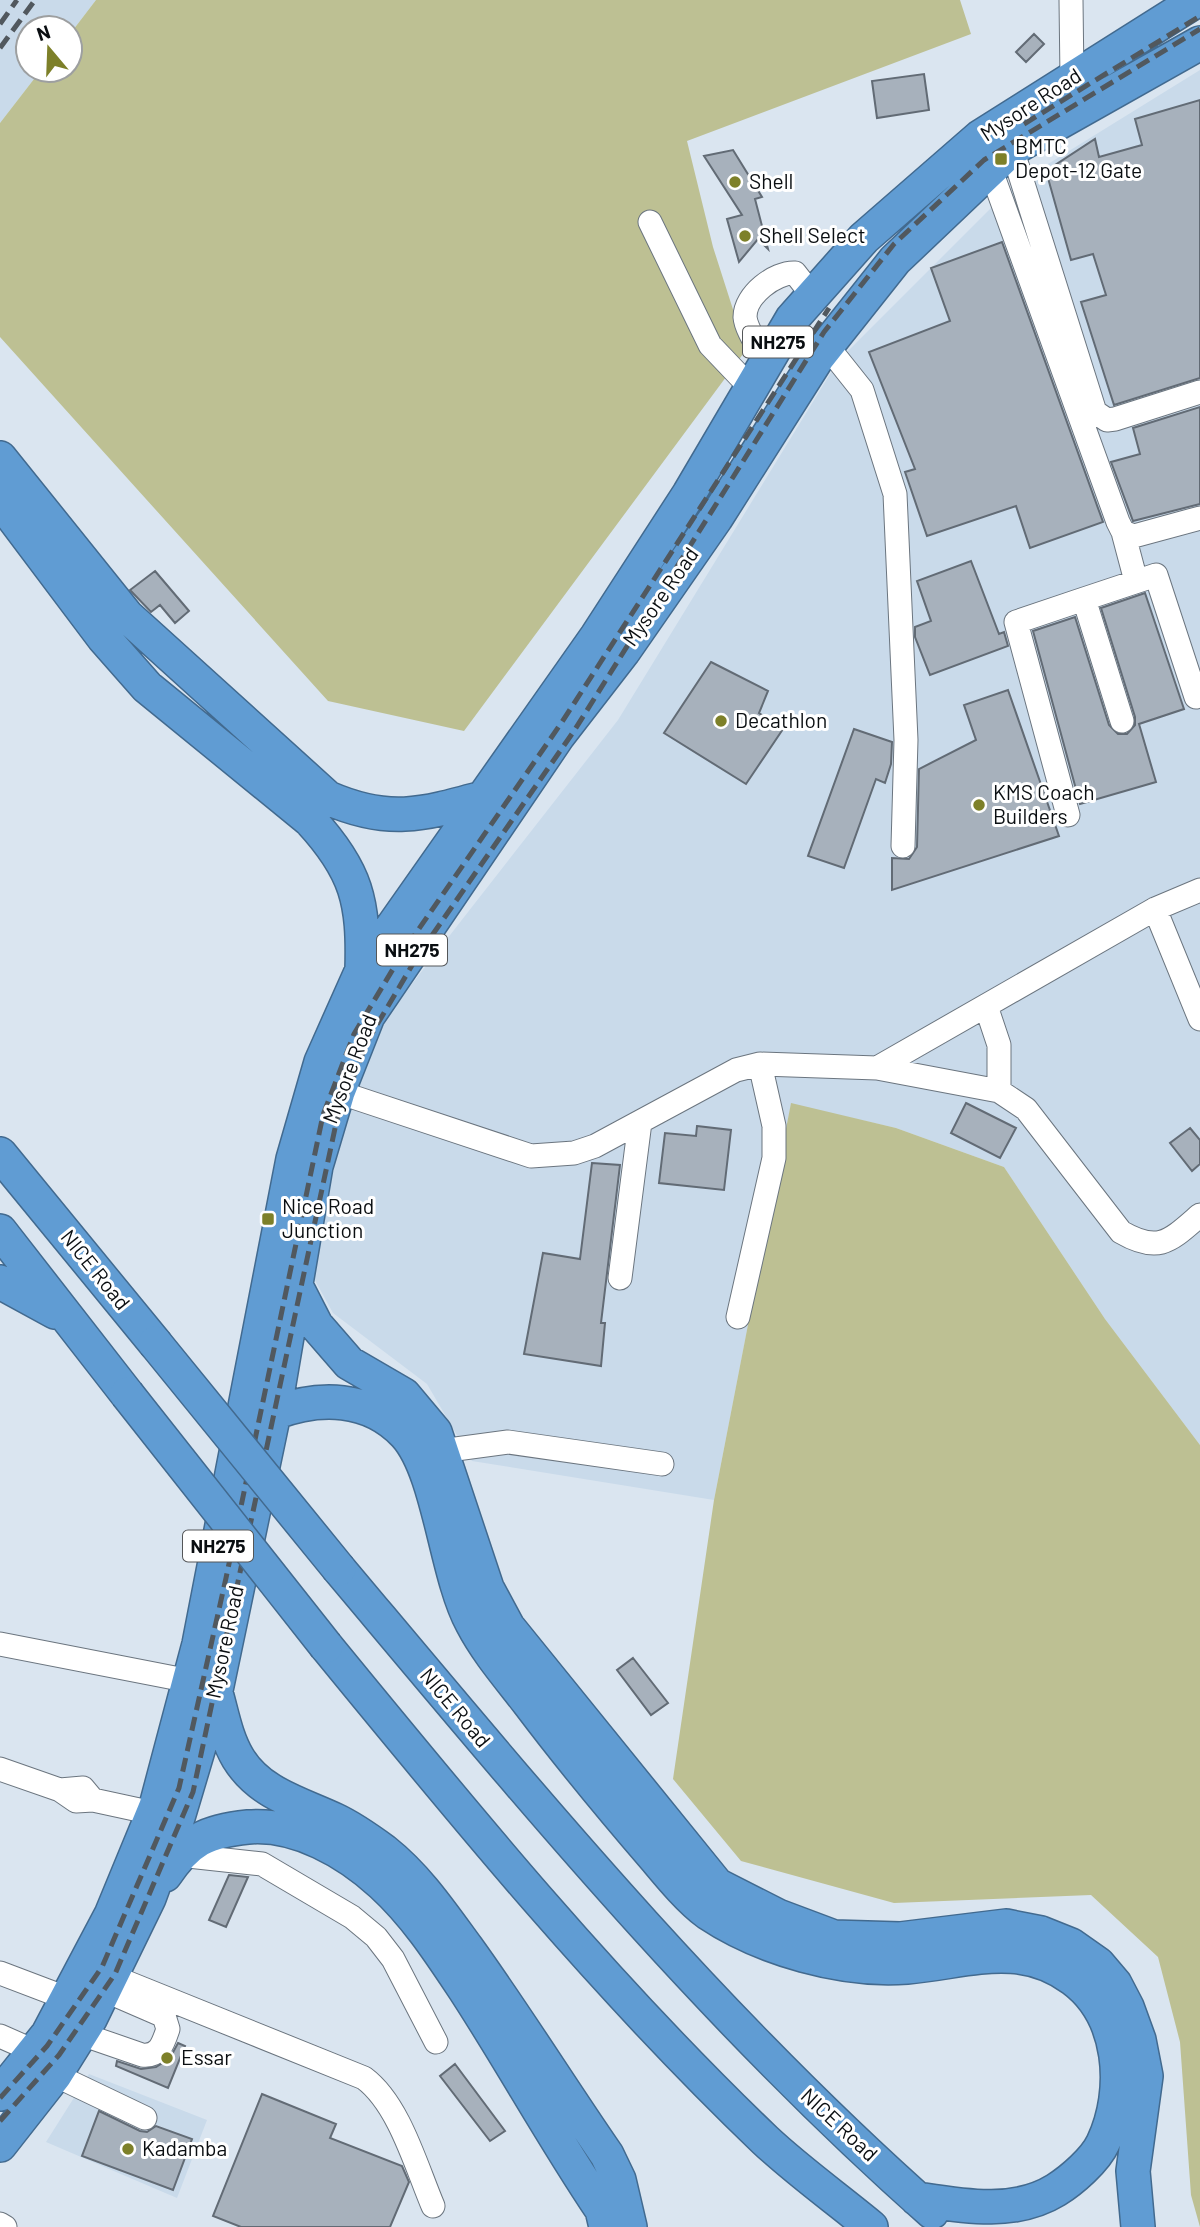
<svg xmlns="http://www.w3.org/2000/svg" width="1200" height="2227" font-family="Barlow,sans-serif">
<rect width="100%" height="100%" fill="#dae5f0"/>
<path fill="#c9daea" d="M0 0H96L70 34V28H28V70H41L0 123Z
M1200 70V1445L1105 1319 1004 1167 896 1128 791 1104 714 1500 472 1461 427 1384 333 1313 312 1275 341 1134 372 1035 618 720 838 361 1014 185Z
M89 2074 207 2120 177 2198 46 2142Z"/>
<path fill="#bdc093" d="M96 0H960L971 34 687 141 713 247 746 350 464 731 328 701 0 337V123L41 70H70V34Z
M791 1103 896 1128 1004 1167 1105 1319 1200 1445V2227L1191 2195 1180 2042 1158 1957 1091 1895 894 1903 741 1861 673 1779 714 1500Z"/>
<path fill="#a7b1bc" stroke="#626b75" stroke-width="2" d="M1034 34 1044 44 1026 62 1016 52Z
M924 74 929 110 877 118 872 81Z
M1200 100V378L1114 405 1081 302 1106 295 1093 254 1071 260 1046 171 1095 139 1099 157 1142 145 1135 119Z
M733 150 762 197 755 199 768 249 758 239 739 262 727 219 742 215 704 156Z
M1002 242 1103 522 1030 548 1016 506 927 536 905 472 915 469 869 352 950 321 931 268Z
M1200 407V504L1133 521 1111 462 1140 454 1133 428Z
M971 561 999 634 1004 632 1008 646 930 675 915 637V627L931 621 917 581Z
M155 571 189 611 175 623 160 605 151 612 130 590Z
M1145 593 1184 709 1139 724 1156 782 1080 804 1033 631 1075 617 1109 725 1118 734H1127L1135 725V717L1101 608Z
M711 662 768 691 759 713 783 729 746 784 664 733Z
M1008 690 1059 836 892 890V858L909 859 917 847 919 769 976 740 964 705Z
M854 729 892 742 891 764 885 783 876 779 844 868 808 856Z
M966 1103 1016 1128 1000 1158 951 1133Z
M697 1126 731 1130 724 1190 659 1183 665 1133 696 1136Z
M1190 1128 1200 1140V1164L1192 1171 1170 1143Z
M592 1163 620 1165 601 1323H605L601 1366 524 1354 543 1253 580 1259Z
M633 1658 668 1703 651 1715 617 1670Z
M229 1875 248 1877 226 1927 209 1920Z
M178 2043 185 2046 168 2088 116 2066 117 2061 141 2069 156 2067 170 2058Z
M455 2064 505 2131 490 2141 440 2076Z
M262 2094 336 2124 330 2138 402 2166 409 2182 390 2227H241L213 2216Z
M99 2111 140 2131 147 2132 156 2126 192 2139 173 2190 82 2156Z"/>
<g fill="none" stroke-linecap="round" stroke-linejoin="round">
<defs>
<path id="minor" d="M1071 0 1072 79
M1012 149 1095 412 1107 420 1115 419 1200 392
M990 168 1118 522 1123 532 1134 536 1200 518
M650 222 710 345 750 387
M827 346 862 390 895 494 906 740 903 846
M766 362C760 349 746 330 745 317 745 295 775 272 795 273L813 296
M1123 532 1136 581
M1084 599 1156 575 1196 697
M1068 815 1016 622 1084 599 1122 721
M1200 890 1155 909 877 1068 999 1091 1026 1109 1121 1232C1159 1254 1170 1241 1200 1215
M1155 909 1200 1019
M986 1006 999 1045V1091
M338 1092 531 1156 574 1153 595 1146 736 1070 760 1064 877 1068
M620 1278 640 1122
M738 1317 774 1158V1126L760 1064
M441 1451 508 1442 662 1464
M0 1644 190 1681
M0 1769 60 1790
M83 1788 93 1800 76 1801 60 1790Z
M93 1800 153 1813
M179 1855 262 1864 352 1917 376 1937 393 1959 436 2042
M0 1973 66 1998
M111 1976 364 2078C399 2104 416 2166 433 2206
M81 2034 142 2055C159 2057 163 2044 168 2029L164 2016 104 1990
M0 2036 34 2051
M55 2075 145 2118
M0 2224 5 2227"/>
<path id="highway" d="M0 458 127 616 328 798C388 824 421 815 482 798
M0 500 103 637 147 687 310 820C357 871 364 902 362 970
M0 1154 155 1343
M0 1231 127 1394
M0 1282 55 1312
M295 1284 316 1325 349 1363 404 1395 435 1432 487 1588 508 1627 717 1885 778 1916 834 1937 900 1939 1006 1926 1041 1933 1071 1945 1098 1964 1115 1984 1127 2007 1139 2040 1146 2076 1133 2171 1138 2227
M274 1413C319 1396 369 1396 405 1434 440 1472 445 1573 472 1623 487 1652 509 1677 529 1703 569 1756 612 1808 656 1859 671 1877 690 1900 708 1913 762 1949 843 1972 907 1967 967 1962 1019 1939 1073 1979 1122 2015 1128 2090 1103 2143 1095 2160 1072 2180 1056 2190 1014 2216 962 2206 917 2199
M339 1569C529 1795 710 2016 932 2212
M326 1646C466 1817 605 1987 765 2140 798 2171 836 2198 871 2227
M216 1693C222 1714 226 1738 238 1758 260 1794 299 1803 335 1820 352 1828 369 1840 384 1851 418 1878 442 1914 467 1948 516 2016 560 2087 607 2155L619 2180 630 2227
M165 1875C188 1841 206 1831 248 1827 297 1823 347 1852 382 1884 416 1915 441 1954 467 1993 513 2064 554 2139 602 2210L606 2227
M0 2094 48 2034 111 1915 156 1806 199 1644 293 1159 321 1062 362 970 597 636 689 494 792 319 864 238 980 137 1197 0
M0 2145 55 2075 90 2019 149 1898 176 1824 216 1690 239 1580 274 1413 316 1166 338 1092 368 1016 558 736 623 652 716 518 818 357 895 260 1012 149 1200 43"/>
</defs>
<use href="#minor" stroke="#6b757f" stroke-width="25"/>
<use href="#highway" stroke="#426a8f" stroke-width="36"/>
<use href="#minor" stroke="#fff" stroke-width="23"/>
<use href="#highway" stroke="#609cd3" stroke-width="33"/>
<path stroke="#51585e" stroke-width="5" stroke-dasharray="14 7" stroke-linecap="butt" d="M0 24 17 0
M0 48 35 0
M1024 124 1200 16
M0 2098 47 2046 102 1967 179 1788 226 1578 323 1115 354 1034 405 949 562 722 829 308
M0 2121 59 2055 115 1974 193 1792 337 1119 368 1040 417 957 574 731 824 332 894 244 984 160 1200 29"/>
<defs>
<path id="highway-bridge" d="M155 1343 339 1569
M127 1394 326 1646"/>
</defs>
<use href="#highway-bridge" stroke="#426a8f" stroke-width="36" stroke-linecap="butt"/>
<use href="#highway-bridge" stroke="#609cd3" stroke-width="33"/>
</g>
<g fill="#7d8029" stroke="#fff" stroke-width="2.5">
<rect x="994" y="152" width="14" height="14" rx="3.5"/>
<circle cx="735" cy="182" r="7"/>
<circle cx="745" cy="236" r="7"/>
<circle cx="721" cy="721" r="7"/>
<circle cx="979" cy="805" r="7"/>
<rect x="261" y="1212" width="14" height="14" rx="3.5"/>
<circle cx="167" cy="2058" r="7"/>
<circle cx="128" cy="2149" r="7"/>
</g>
<g text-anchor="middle" stroke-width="6" stroke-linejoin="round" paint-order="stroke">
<g fill="#fff" stroke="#545658" stroke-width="2">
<rect x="743" y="326.5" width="70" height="31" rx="5"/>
<rect x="377" y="934.5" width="70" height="31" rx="5"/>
<rect x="183" y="1530.5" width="70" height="31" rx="5"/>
</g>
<g font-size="19" font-weight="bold" fill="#0a0e11">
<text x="778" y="349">NH275</text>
<text x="412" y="957">NH275</text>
<text x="218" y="1553">NH275</text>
</g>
<g font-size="21" fill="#0a0e11" stroke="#fff">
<text transform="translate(1031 105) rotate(-33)" y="7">Mysore Road</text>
<text transform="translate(661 597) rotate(-55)" y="7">Mysore Road</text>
<text transform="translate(350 1069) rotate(-69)" y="7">Mysore Road</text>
<text transform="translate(95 1270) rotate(51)" y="7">NICE Road</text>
<text transform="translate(225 1642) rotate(-78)" y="7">Mysore Road</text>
<text transform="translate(455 1708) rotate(50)" y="7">NICE Road</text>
<text transform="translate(839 2125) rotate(43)" y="7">NICE Road</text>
</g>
<g font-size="21" fill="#0a0e11" stroke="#fff" text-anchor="start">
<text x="1015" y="154">BMTC<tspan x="1015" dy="24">Depot-12 Gate</tspan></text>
<text x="749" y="189">Shell</text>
<text x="759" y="243">Shell Select</text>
<text x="735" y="728">Decathlon</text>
<text x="993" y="800">KMS Coach<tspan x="993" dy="24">Builders</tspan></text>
<text x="282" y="1214">Nice Road<tspan x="282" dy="24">Junction</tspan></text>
<text x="181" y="2065">Essar</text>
<text x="142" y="2156">Kadamba</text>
</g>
</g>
<g transform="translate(49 49) rotate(341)"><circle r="33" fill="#ffffff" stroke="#9d9fa0" stroke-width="2"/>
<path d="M0-5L12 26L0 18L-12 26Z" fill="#7d8029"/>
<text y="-10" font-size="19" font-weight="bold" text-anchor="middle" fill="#0a0e11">N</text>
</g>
</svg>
